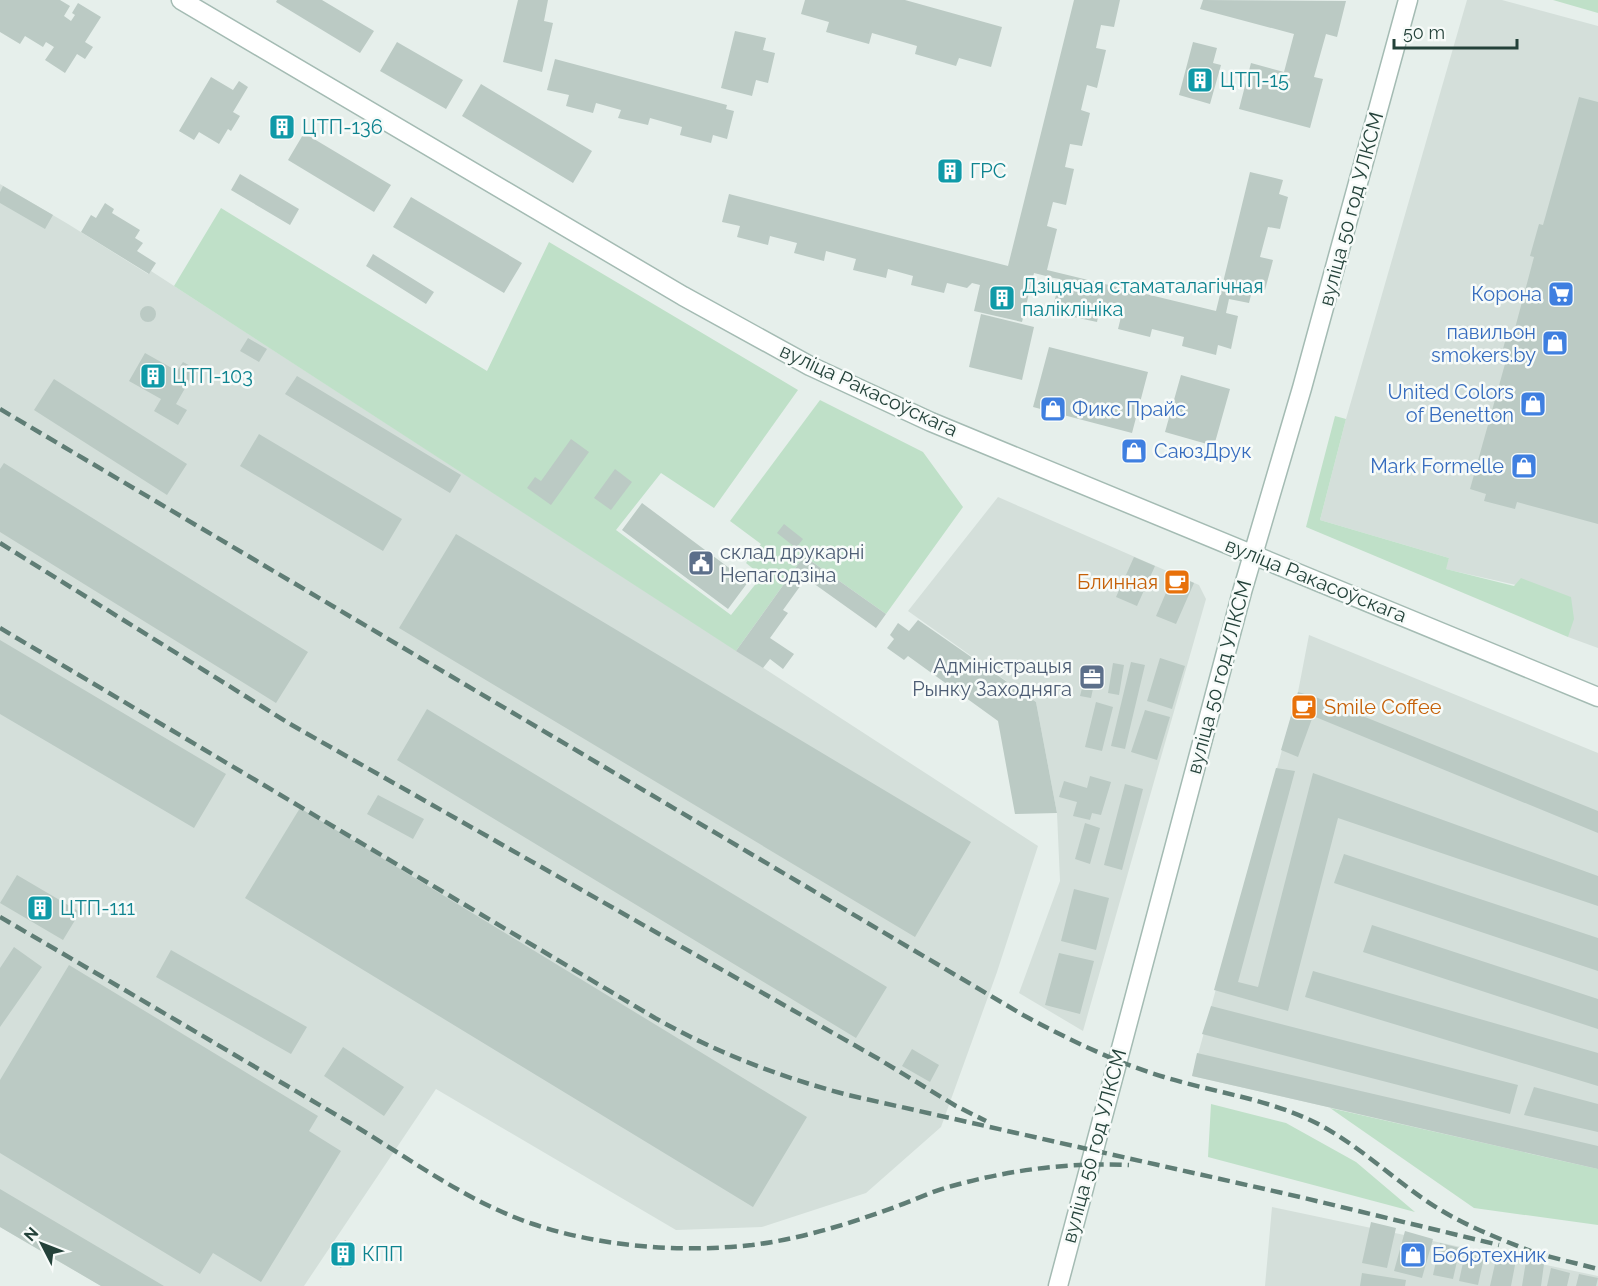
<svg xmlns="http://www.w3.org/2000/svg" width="1598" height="1286" font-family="Raleway,sans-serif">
<rect width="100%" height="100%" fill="#e6efeb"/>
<path fill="#d4dfda" d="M1467 0H1502L1598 26V648L1568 637 1570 597 1445 569 1449 558 1320 520 1346 419Z
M0 184 68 224 148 274 151 271 1038 846 997 972 941 1127 866 1193 762 1227 676 1230 436 1089 304 1286H101L0 1227Z
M998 497 1199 585 1206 599 1083 1031 1019 993 1060 881 1057 813 1036 702 908 611Z
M1309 635 1598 753V1169L1192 1076 1298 692Z
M1272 1207 1598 1276V1286H1265Z"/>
<path fill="#bfe0c8" d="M1553 0H1598V13Z
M221 208 487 371 549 242 798 390 714 508 661 473 616 530 731 615 762 576 746 563 761 544 730 521 820 400 923 452 963 507 886 614 804 556 736 651 174 286Z
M1335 416 1346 419 1320 520 1449 558 1446 569 1514 586 1521 578 1571 597 1574 619 1568 637 1306 527Z
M1211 1104 1286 1123 1356 1162 1415 1212 1208 1157Z
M1330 1108 1598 1169V1225L1474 1208Z"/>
<path fill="#bbcac4" d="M0 0H60L70 6 64 16 71 21 75 15 72 13 78 3 101 17 85 42 93 47 85 59 77 54 65 73 45 60 54 47 46 42 43 47 25 36 20 44 0 32Z
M277 0H322L374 31 360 53 276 2Z
M518 0H548L544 21 553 23 542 72 503 62Z
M805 0H905L1002 27 991 67 959 58 956 66 915 54 917 46 872 33 869 44 826 32 829 22 801 14Z
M1074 0H1120L1114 27 1101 25 1096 48 1106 50 1097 88 1087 85 1081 110 1090 113 1082 146 1070 144 1065 167 1074 169 1066 205 1053 202 1047 226 1057 229 1047 270 1216 311 1250 172 1283 180 1279 194 1288 197 1280 229 1268 227 1260 257 1273 260 1265 290 1253 287 1249 303 1229 299 1226 313 1238 316 1231 349 1218 345 1216 355 1182 346 1184 337 1152 329 1150 337 1118 329 1121 317 1099 312 1097 322 1069 316 1071 307 1054 303 1060 279 1054 278 1034 273 1022 322 974 311 980 285 972 283 967 288 947 283 944 293 911 285 913 276 888 269 886 278 853 270 856 259 826 251 824 261 794 253 797 243 770 236 768 245 737 237 740 226 722 222 729 194 1008 266Z
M1203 0 1346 1 1337 37 1326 34 1314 77 1323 79 1310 128 1239 109 1251 63 1284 72 1294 34 1200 9Z
M735 31 766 38 763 50 775 53 768 83 756 80 752 96 721 88Z
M397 42 463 80 446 109 380 71Z
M1193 42 1217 48 1213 63 1221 65 1210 104 1179 95Z
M555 59 727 105 726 109 734 111 727 139 713 135 711 143 680 135 682 127 650 118 648 125 618 118 621 110 596 103 593 113 566 106 569 95 547 90Z
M211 77 233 90 239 81 248 87 233 112 240 116 231 131 228 129 219 144 199 132 194 140 179 131Z
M481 84 592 151 573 183 462 116Z
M1579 97 1598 102V524L1517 502 1515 509 1484 501 1486 494 1470 489 1505 364 1499 363 1508 331 1514 332 1534 257 1530 256 1539 224 1543 225Z
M281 114 295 123 284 140 270 131Z
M304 133 391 185 374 212 288 160Z
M946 158 959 161 954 183 941 180Z
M240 174 299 209 290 225 231 190Z
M3 186 53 215 45 229 0 203V192Z
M411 197 522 263 504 293 393 227Z
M105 203 114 209 112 213 140 230 135 238 143 243 137 251 156 263 149 274 81 232 91 215 96 218Z
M373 254 434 292 426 304 366 266Z
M140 314a8 8 0 1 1 16 0a8 8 0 1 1-16 0Z
M981 314 1034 327 1022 380 969 367Z
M248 338 267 349 259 362 240 351Z
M1049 347 1148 372 1132 433 1033 407Z
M145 353 177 371 183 362 196 369 176 404 187 410 178 425 154 411 161 399 129 381Z
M1181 375 1230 389 1214 446 1165 432Z
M297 376 461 475 450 493 285 394Z
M54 379 187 464 167 495 34 410Z
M259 434 402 519 383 551 240 466Z
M571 439 589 452 551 505 527 488 535 477 541 481Z
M4 463 308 652 276 703 0 532V469Z
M615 469 632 482 611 510 594 498Z
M642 503 748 582 728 609 622 530Z
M784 524 803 539 796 548 777 533Z
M456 534 971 842 915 937 399 628Z
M804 556 886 614 876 628 806 578 783 610 788 613 770 638 794 654 783 669 770 659 763 668 736 651Z
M1134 557 1155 566 1137 606 1116 597Z
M1174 574 1194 583 1176 624 1156 616Z
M918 620 1036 702 1057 813 1015 814 998 721 908 656 904 660 887 648 894 639 890 635 898 623 909 631Z
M0 640 226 774 194 828 0 714Z
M1160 658 1185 666 1172 709 1147 701Z
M1131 662 1145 665 1125 749 1111 746Z
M1113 663 1124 665 1119 695 1108 693Z
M1092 664 1102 667 1098 685 1094 684 1091 698 1080 696 1087 669H1091Z
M1298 692 1318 698 1598 811V833L1313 716 1298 757 1281 750Z
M1096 702 1113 707 1102 751 1085 747Z
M427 709 887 987 856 1038 397 760Z
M1145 710 1170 717 1157 760 1131 752Z
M1276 768 1295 771 1238 982 1258 987 1313 773 1598 876V906L1338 818 1288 1011 1214 990Z
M1090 776 1111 782 1101 815 1092 813 1090 820 1073 816 1077 802 1059 797 1064 781 1087 788Z
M1125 784 1143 789 1122 870 1104 865Z
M378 795 424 819 413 839 367 814Z
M300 808 807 1117 753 1207 245 898Z
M1085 823 1100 828 1090 864 1075 859Z
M1344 854 1598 938V971L1334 883Z
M17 875 80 912 63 940 0 903Z
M1074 889 1109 898 1096 950 1061 941Z
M1372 925 1598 999V1029L1363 952Z
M14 947 42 967 0 1027V968Z
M171 950 307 1027 291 1054 156 977Z
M1059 953 1094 961 1080 1014 1045 1005Z
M69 965 318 1116 309 1131 341 1151 261 1282 213 1253 200 1274 0 1153V1080Z
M1313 971 1598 1053V1086L1305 997Z
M1211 1006 1518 1085 1510 1114 1202 1034Z
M343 1047 404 1087 384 1116 324 1076Z
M912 1049 939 1065 930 1082 902 1066Z
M1197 1053 1598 1146V1169L1192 1076Z
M1534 1087 1598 1104V1132L1524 1115Z
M0 1189 164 1286H101L0 1227Z
M1371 1222 1396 1228 1387 1268 1362 1263Z
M1405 1231 1433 1239 1422 1278 1394 1271Z
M345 1240 354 1246 341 1268 332 1263Z
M1440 1243 1460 1248 1453 1279 1433 1275Z
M1466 1249 1485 1253 1478 1285 1459 1281Z
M1497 1255 1516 1260 1511 1286H1490Z
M1526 1261 1544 1264 1541 1286H1522Z
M1551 1268 1570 1273 1567 1286H1547Z
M1362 1273 1406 1280 1405 1286H1360Z
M1579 1274 1598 1278 1596 1286H1576Z"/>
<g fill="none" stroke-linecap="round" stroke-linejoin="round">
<defs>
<path id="secondary" d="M181 0 683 296 810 366 931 422 1598 697
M1058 1286 1242 592 1302 388 1408 0"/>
</defs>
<use href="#secondary" stroke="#a4bbb3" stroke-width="21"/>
<use href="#secondary" stroke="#fff" stroke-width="18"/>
<path stroke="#5f7d75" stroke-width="4.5" stroke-dasharray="12 6" stroke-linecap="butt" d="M0 409 1023 1015C1068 1039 1114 1062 1164 1077 1216 1093 1271 1099 1320 1125 1363 1148 1398 1184 1439 1209 1470 1228 1505 1241 1538 1254
M0 543 290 724 877 1058 956 1106 986 1121
M0 628 655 1018C717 1053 780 1077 848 1095L1300 1197 1499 1245
M0 917C117 985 233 1054 350 1123 409 1158 467 1202 533 1224 602 1247 680 1253 752 1245 801 1239 848 1224 895 1207 914 1200 933 1191 952 1186 1009 1170 1070 1162 1129 1165
M1531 1252 1598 1269"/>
</g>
<defs>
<symbol id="building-square" viewBox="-11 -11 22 22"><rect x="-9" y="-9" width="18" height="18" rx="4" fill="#0f9aa8" stroke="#f7fbf9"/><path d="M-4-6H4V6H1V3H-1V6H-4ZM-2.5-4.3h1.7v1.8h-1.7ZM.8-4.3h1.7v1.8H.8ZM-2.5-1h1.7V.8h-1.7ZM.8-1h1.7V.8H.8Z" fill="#fff"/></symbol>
<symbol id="supermarket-square" viewBox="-11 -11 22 22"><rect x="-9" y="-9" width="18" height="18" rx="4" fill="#3f7fe0" stroke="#f7fbf9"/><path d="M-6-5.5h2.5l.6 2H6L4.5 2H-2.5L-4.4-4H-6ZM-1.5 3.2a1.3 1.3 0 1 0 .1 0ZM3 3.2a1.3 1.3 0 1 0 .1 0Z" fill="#fff"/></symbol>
<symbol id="shop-square" viewBox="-11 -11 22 22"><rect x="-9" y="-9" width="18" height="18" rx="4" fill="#3f7fe0" stroke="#f7fbf9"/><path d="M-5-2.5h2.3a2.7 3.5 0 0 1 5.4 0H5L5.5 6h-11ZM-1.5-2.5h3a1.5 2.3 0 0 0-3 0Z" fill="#fff"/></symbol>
<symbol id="civic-square" viewBox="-11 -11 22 22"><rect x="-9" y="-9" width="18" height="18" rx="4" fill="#5c6f8a" stroke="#f7fbf9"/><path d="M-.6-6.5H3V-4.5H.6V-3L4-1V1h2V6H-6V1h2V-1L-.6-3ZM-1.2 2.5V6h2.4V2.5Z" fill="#fff"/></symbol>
<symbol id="cafe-square" viewBox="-11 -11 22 22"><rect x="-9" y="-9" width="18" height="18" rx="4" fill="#e8710a" stroke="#f7fbf9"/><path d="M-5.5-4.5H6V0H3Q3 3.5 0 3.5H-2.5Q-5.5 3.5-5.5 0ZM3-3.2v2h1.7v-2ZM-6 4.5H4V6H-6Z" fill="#fff"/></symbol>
<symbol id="office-square" viewBox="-11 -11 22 22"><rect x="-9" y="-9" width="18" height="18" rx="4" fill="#5c6f8a" stroke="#f7fbf9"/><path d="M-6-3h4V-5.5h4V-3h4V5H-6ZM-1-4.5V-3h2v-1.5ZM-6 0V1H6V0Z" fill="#fff"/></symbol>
</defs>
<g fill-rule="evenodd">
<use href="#building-square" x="1185" y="65" width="30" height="30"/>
<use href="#building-square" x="267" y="112" width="30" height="30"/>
<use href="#building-square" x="935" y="156" width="30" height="30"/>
<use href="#supermarket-square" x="1546" y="279" width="30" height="30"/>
<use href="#building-square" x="987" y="283" width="30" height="30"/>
<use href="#shop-square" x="1540" y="328" width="30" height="30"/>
<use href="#building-square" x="138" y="361" width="30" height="30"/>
<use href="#shop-square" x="1518" y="389" width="30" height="30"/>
<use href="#shop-square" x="1038" y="394" width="30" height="30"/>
<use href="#shop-square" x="1119" y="436" width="30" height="30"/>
<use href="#shop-square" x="1509" y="451" width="30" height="30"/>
<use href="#civic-square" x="686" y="548" width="30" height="30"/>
<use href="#cafe-square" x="1162" y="567" width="30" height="30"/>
<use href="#office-square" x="1077" y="662" width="30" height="30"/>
<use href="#cafe-square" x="1289" y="692" width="30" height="30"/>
<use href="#building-square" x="25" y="893" width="30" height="30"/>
<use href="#building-square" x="328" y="1239" width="30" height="30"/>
<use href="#shop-square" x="1398" y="1240" width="30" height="30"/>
</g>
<g text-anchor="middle" stroke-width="5" stroke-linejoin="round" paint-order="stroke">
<g font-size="20" fill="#0d838f" stroke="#f7fbf9" text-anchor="start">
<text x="1220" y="87">ЦТП-15</text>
<text x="302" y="134">ЦТП-136</text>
<text x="970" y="178">ГРС</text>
<text x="1022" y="293">Дзіцячая стаматалагічная<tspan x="1022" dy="23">паліклініка</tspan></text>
<text x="172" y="383">ЦТП-103</text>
<text x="60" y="915">ЦТП-111</text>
<text x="362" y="1261">КПП</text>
</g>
<g font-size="20" fill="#24423a" stroke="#f7fbf9">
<text transform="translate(1351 209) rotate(-75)" y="7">вуліца 50 год УЛКСМ</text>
<text transform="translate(869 390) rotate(25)" y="7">вуліца Ракасоўскага</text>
<text transform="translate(1316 580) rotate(22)" y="7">вуліца Ракасоўскага</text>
<text transform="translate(1219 677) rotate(-75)" y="7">вуліца 50 год УЛКСМ</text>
<text transform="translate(1094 1146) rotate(-75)" y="7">вуліца 50 год УЛКСМ</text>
</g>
<g font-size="20" fill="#366cbe" stroke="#f7fbf9" text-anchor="end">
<text x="1542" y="301">Корона</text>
<text x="1536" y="339">павильон<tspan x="1536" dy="23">smokers.by</tspan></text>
<text x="1514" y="399">United Colors<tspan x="1514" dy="23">of Benetton</tspan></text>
<text x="1072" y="416" text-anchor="start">Фикс Прайс</text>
<text x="1154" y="458" text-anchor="start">СаюзДрук</text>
<text x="1504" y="473">Mark Formelle</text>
<text x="1432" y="1262" text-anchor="start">Бобртехник</text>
</g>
<g font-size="20" fill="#4e5e75" stroke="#f7fbf9" text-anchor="start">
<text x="720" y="559">склад друкарні<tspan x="720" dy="23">Непагодзіна</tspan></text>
<text x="1072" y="673" text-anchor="end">Адміністрацыя<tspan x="1072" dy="23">Рынку Заходняга</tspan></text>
</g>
<g font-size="20" fill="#c56008" stroke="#f7fbf9" text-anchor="end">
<text x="1158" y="589">Блинная</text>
<text x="1324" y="714" text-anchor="start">Smile Coffee</text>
</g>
</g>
<g transform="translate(42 1244) rotate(312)" stroke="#f7fbf9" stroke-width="4.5" paint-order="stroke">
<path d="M0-4.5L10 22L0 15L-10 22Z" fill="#24423a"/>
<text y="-9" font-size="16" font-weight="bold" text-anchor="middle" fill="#24423a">N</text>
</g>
<path d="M1394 39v9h123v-9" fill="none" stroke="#24423a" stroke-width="3"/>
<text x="1403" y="39" font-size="18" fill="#24423a" stroke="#f7fbf9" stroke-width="4.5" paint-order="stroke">50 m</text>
</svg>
